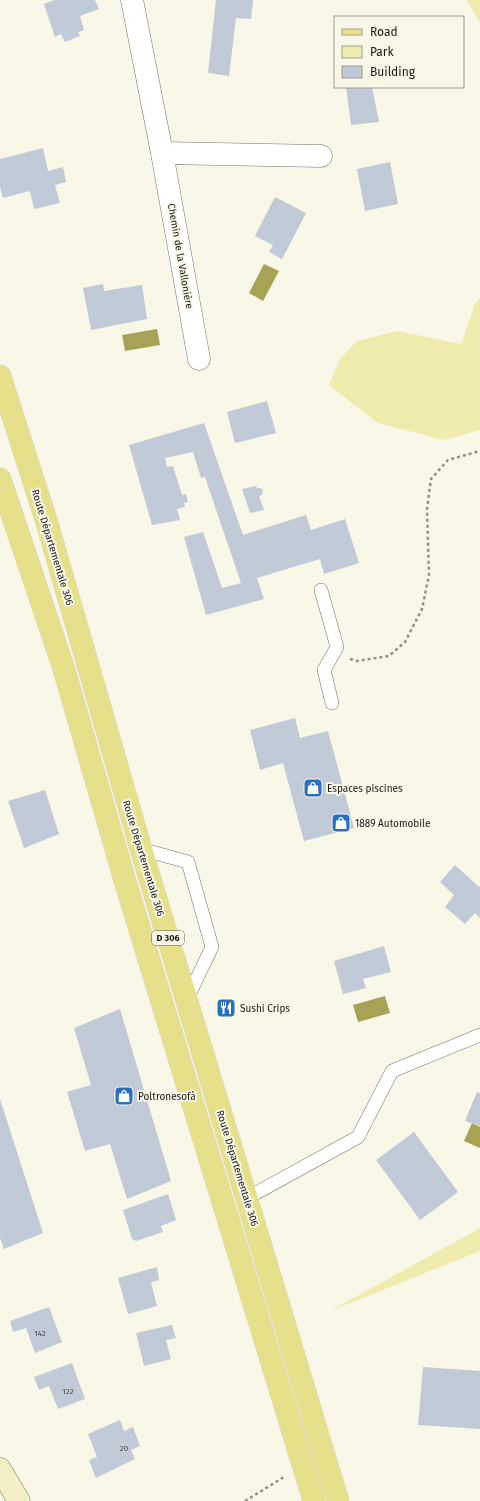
<svg xmlns="http://www.w3.org/2000/svg" width="480" height="1501" font-family="'Fira Sans',sans-serif">
<rect width="100%" height="100%" fill="#f8f7e8"/>
<path fill="#f0ecad" d="M467 0H480V23Z
M480 298V430L444 440 378 423 329 385 340 359 357 341 397 331 461 344 475 304Z
M480 1228V1251L330 1311Z"/>
<path fill="#a8a254" d="M264 264 279 271 263 301 249 293Z
M157 329 160 345 125 351 122 335Z
M385 996 390 1013 358 1022 353 1005Z
M472 1123 480 1127V1148L464 1141Z"/>
<path fill="#c1cad7" d="M54 0H95L99 9 80 16 84 30 78 32 80 36 65 42 61 34 55 37 44 4Z
M216 0H253L251 19 236 18 229 76 208 73Z
M346 87H372L379 122 351 125Z
M43 148 48 171 63 167 66 182 55 185 60 203 34 209 30 191 3 198 0 187V159Z
M390 162 398 204 365 211 357 169Z
M275 197 306 213 282 259 269 252 273 245 255 236Z
M103 284 104 291 142 285 147 319 91 330 83 288Z
M267 401 276 433 235 443 227 412Z
M204 423 243 535 306 515 311 530 345 519 359 563 324 574 320 559 257 578 264 599 206 615 184 537 203 532 222 588 241 583 205 477 201 478 193 452 165 458 167 467 173 466 182 495 186 494 188 502 184 503 185 507 177 509 180 520 152 525 129 445Z
M256 486 257 488H261L263 490 262 495 259 496 264 510 250 513 242 489Z
M295 718 300 738 328 731 354 828 304 841 283 763 260 770 250 730Z
M45 790 59 834 24 848 8 801Z
M455 865 479 887 480 886V918L475 913 465 924 445 907 454 895 440 882Z
M384 946 391 972 363 979 366 988 343 994 334 961Z
M120 1009 171 1181 127 1199 110 1144 85 1151 67 1092 91 1085 74 1028Z
M477 1092 480 1093V1126L465 1121Z
M0 1099 43 1233 4 1249 0 1238Z
M414 1132 458 1192 420 1220 376 1160Z
M168 1194 176 1220 161 1226 163 1232 136 1241 132 1239 123 1210Z
M157 1267 159 1280 151 1282 157 1306 128 1314 118 1278Z
M49 1307 62 1342 35 1353 26 1328 13 1332 10 1321Z
M172 1325 176 1338 166 1340 171 1359 144 1366 136 1333Z
M72 1363 85 1399 58 1409 49 1386 39 1390 34 1377Z
M423 1367 480 1371V1429L418 1425Z
M120 1420 124 1431 133 1427 140 1446 131 1450 135 1459 96 1478 89 1460 97 1457 88 1434Z"/>
<g fill="none" stroke-linecap="round" stroke-linejoin="round">
<defs>
<path id="lane" d="M321 590 337 647 324 670 332 703
M141 849 188 862 212 947 187 999
M247 1198 358 1137 392 1071 480 1035"/>
<path id="street" d="M132 0 162 153 321 156
M162 153 199 359"/>
<path id="secondary" d="M0 1469 19 1501"/>
<path id="primary" d="M0 376 47 523 141 849 338 1501
M0 479 63 666 125 881 314 1501"/>
</defs>
<use href="#lane" stroke="#747466" stroke-width="14"/>
<use href="#street" stroke="#747466" stroke-width="23"/>
<use href="#secondary" stroke="#747466" stroke-width="23"/>
<use href="#primary" stroke="#dadad9" stroke-width="23"/>
<path stroke="#919086" stroke-width="2.5" stroke-dasharray="3 3" stroke-linecap="butt" d="M350 659 357 661 389 656 405 642 422 609 429 575 427 509 431 479 448 460 480 451
M245 1501 284 1477"/>
<use href="#lane" stroke="#fff" stroke-width="13"/>
<use href="#street" stroke="#fff" stroke-width="22"/>
<use href="#secondary" stroke="#f3efc5" stroke-width="22"/>
<use href="#primary" stroke="#e7e08b" stroke-width="22"/>
</g>
<defs>
<symbol id="shop-square" viewBox="-11 -11 22 22"><rect x="-9" y="-9" width="18" height="18" rx="4" fill="#2a70c1" stroke="#f8f7e8"/><path d="M-5-2.5h2.3a2.7 3.5 0 0 1 5.4 0H5L5.5 6h-11ZM-1.5-2.5h3a1.5 2.3 0 0 0-3 0Z" fill="#fff"/></symbol>
<symbol id="restaurant-square" viewBox="-11 -11 22 22"><rect x="-9" y="-9" width="18" height="18" rx="4" fill="#2a70c1" stroke="#f8f7e8"/><path d="M-5-6h1v4h1v-4h1v4h1v-4h1v5L-1.5 .5V6h-2V.5L-5-1ZM5-6V6H3V1.5H1.5Q1.5-4 5-6Z" fill="#fff"/></symbol>
</defs>
<g fill-rule="evenodd">
<use href="#shop-square" x="302" y="777" width="22" height="22"/>
<use href="#shop-square" x="330" y="812" width="22" height="22"/>
<use href="#restaurant-square" x="215" y="997" width="22" height="22"/>
<use href="#shop-square" x="113" y="1085" width="22" height="22"/>
</g>
<g text-anchor="middle" stroke-width="4" stroke-linejoin="round" paint-order="stroke">
<g font-size="8" fill="#444545">
<text x="40" y="1336">142</text>
<text x="68" y="1394">122</text>
<text x="124" y="1451">20</text>
</g>
<rect fill="#f8f7e8" stroke="#5d5c54" stroke-width="1" x="152" y="931" width="32" height="14" rx="3"/>
<g font-size="9" font-weight="bold" fill="#1a1914">
<text x="168" y="941">D 306</text>
</g>
<g font-size="10" fill="#1a1914" stroke="#f8f7e8">
<text transform="translate(181 256) rotate(80)" y="4">Chemin de la Vallonière</text>
<text transform="translate(53 547) rotate(73)" y="4">Route Départementale 306</text>
<text transform="translate(144 858) rotate(73)" y="4">Route Départementale 306</text>
<text transform="translate(238 1168) rotate(73)" y="4">Route Départementale 306</text>
</g>
<g font-size="10" fill="#1a1914" stroke="#f8f7e8" text-anchor="start">
<text x="327" y="792">Espaces piscines</text>
<text x="355" y="827">1889 Automobile</text>
<text x="240" y="1012">Sushi Crips</text>
<text x="138" y="1100">Poltronesofà</text>
</g>
</g>
<rect x="334" y="16" width="130" height="72" fill="#f8f7e8" stroke="#9f9e93"/>
<rect x="342" y="29" width="20" height="6" fill="#e7e08b" stroke="#9f9e93"/>
<text x="370" y="36" font-size="12" fill="#1a1914">Road</text>
<rect x="342" y="46" width="20" height="12" fill="#f0ecad" stroke="#9f9e93"/>
<text x="370" y="56" font-size="12" fill="#1a1914">Park</text>
<rect x="342" y="66" width="20" height="12" fill="#c1cad7" stroke="#9f9e93"/>
<text x="370" y="76" font-size="12" fill="#1a1914">Building</text>
</svg>
